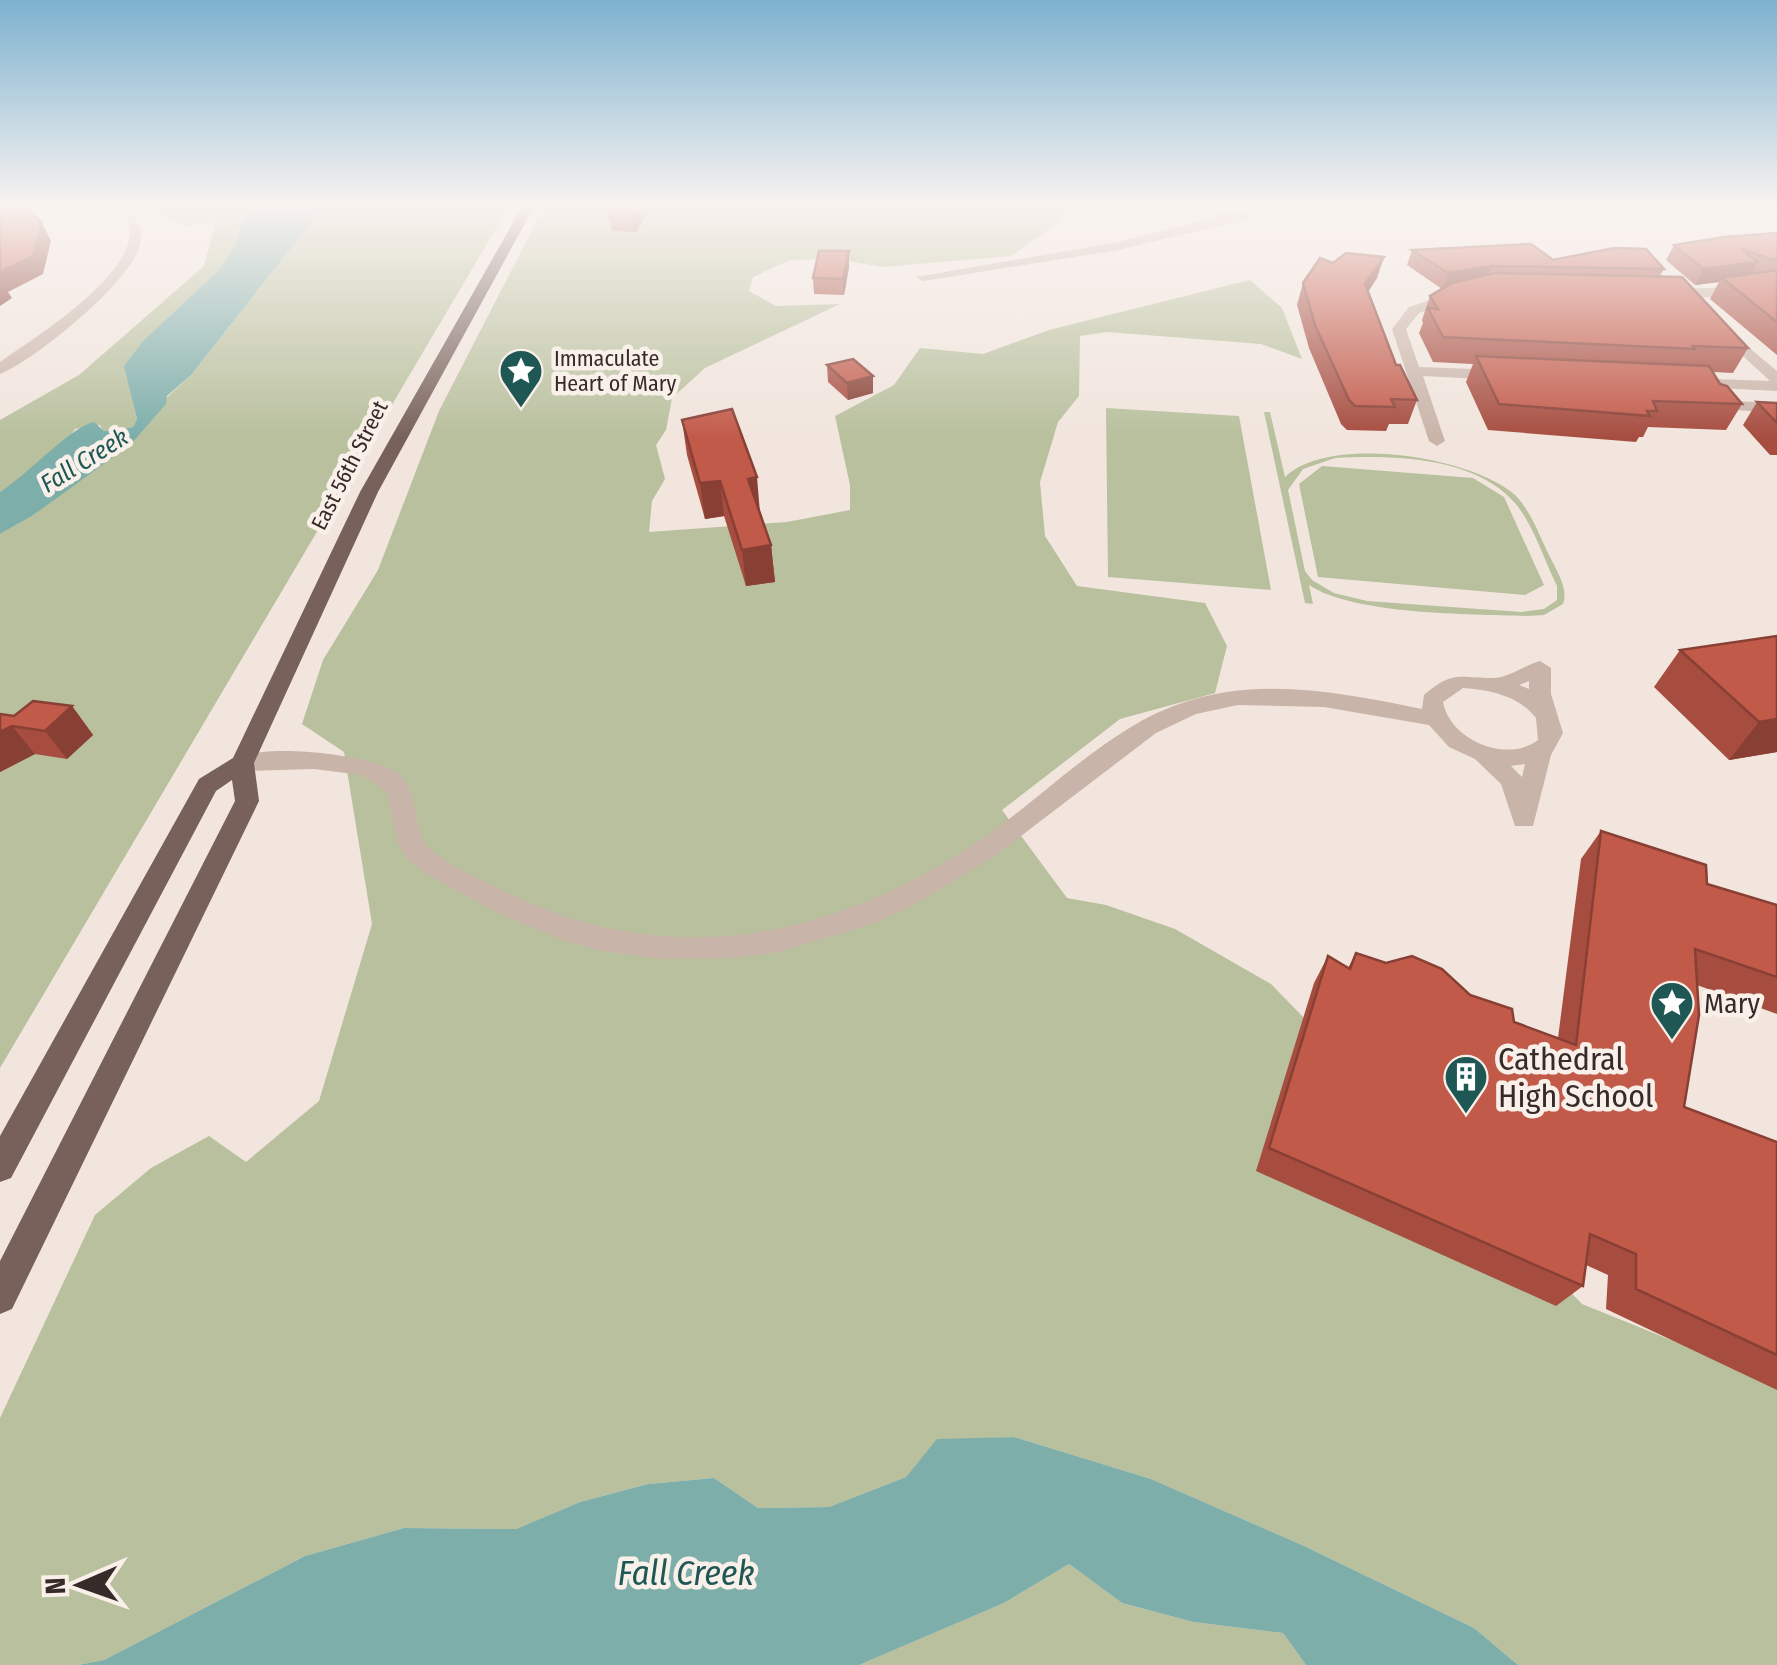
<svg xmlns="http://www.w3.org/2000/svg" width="1777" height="1665" font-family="'Fira Sans Condensed',sans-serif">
<rect width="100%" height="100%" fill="#f1e5dd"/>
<path fill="#b8c09d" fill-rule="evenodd" d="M144 205H258L242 219 235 245 221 268 143 341 125 366 137 419 133 427 103 431 100 425 75 429C59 454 25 476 0 492V420L79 375 204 266 216 221 184 226Z
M325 205H510L0 1068V534L32 516 74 484 191 375Z
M545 205H1098L1079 208 1011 256 883 267 837 259 790 260 753 277 749 291 776 306 840 304 705 368 672 398 666 430 656 445 665 479 652 501 649 532 787 522 850 510V485L835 416 894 385 920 348 983 354 1049 330 1250 280 1282 308 1302 359 1261 344 1107 332 1080 336 1079 396 1058 422 1040 482 1045 536 1077 586 1205 603 1227 646 1215 693 1120 719 1002 810 1067 898 1106 905 1175 929 1271 984 1582 1304 1777 1383V1665H1518L1474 1628 1302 1545 1151 1479 1014 1437 937 1440 906 1477 829 1507 758 1508 714 1478 648 1484 580 1502 516 1529 404 1528 305 1556 104 1660 78 1665H0V1418L95 1215 151 1168 209 1136 246 1162 319 1101 372 924 344 752 302 724 323 660 378 570 439 411Z
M1106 408 1239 416 1271 590 1108 577Z
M1264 412H1270L1285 477C1329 434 1471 456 1515 495 1531 511 1539 535 1549 555 1556 570 1569 588 1563 604L1544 615 1526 616C1470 614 1354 615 1309 585L1313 604 1305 603ZM1335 458C1392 455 1473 456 1514 502 1533 523 1544 560 1557 586V600L1544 609 1521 612 1367 601 1334 593 1312 580 1305 571 1288 490 1303 469Z
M1322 466 1473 478 1504 497 1544 585 1525 595 1318 577 1299 484Z
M1069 1564 1122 1603 1193 1622 1283 1633 1306 1665H859L1004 1603Z"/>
<path fill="#7daeaa" d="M258 205H325L191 375 167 396 166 404 131 444 32 516 0 534V492C25 477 73 425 94 422L104 431 133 427 137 419 124 366 143 341 221 268 235 245 243 219Z
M1014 1437 1151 1479 1302 1545 1474 1628 1518 1665H1306L1283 1633 1193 1622 1122 1603 1069 1564 1004 1603 859 1665H78L104 1660 305 1556 404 1528 516 1529 580 1502 648 1484 714 1478 758 1508 829 1507 906 1477 937 1439Z"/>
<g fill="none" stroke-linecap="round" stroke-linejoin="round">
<path fill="#c9b4a9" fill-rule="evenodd" d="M116 205H128C137 219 145 230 139 248 128 284 34 361 0 374V362C33 339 141 272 129 225 127 219 120 211 116 205Z
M1190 205C1205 205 1218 214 1231 213 1249 212 1264 205 1282 205L1235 222 1118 250 923 281 916 277 1118 242 1215 217Z
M1777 278V286C1750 290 1681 307 1659 293L1666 289 1713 288Z
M1457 291 1464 295 1462 298 1419 313 1406 329 1419 367 1502 370 1510 375 1502 380 1423 376 1445 441 1437 446 1429 441 1392 329 1409 307Z
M1722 325 1777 371V391L1681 386V380L1687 378 1770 381 1717 332V326Z
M1714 400 1777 403V413L1708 408 1706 405Z
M1540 661 1551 668V694L1563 733 1551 755 1533 826H1515L1501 784 1475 759 1449 747 1429 725 1324 707 1238 705 1196 714 1156 733 992 858 915 904 875 923 779 952 733 958 660 959 597 950 557 938 496 912 425 873 406 857 397 841 387 792 362 775 314 769 242 771 230 763C247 740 381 753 402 777 420 798 411 830 430 849 451 867 478 878 502 890 663 972 829 941 976 843 1041 800 1108 727 1182 703 1260 676 1343 693 1422 709L1424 695C1453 670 1459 678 1493 678 1508 678 1525 665 1540 661ZM1529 681V689L1519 685ZM1463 688C1491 690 1519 696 1536 718L1538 740C1506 764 1450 740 1443 702ZM1525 764 1522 777 1511 766Z"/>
<path fill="#78615a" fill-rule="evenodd" d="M523 205H535L378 492 254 763 259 801 12 1309 0 1314V1261L235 801 232 780 216 791 11 1178 0 1182V1136L199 779 233 758 360 492Z"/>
</g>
<path fill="#a74d40" d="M617 205H652L636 232 612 231 609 216Z
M1777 233V355L1710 299 1719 282 1695 285 1666 260 1674 245Z
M1412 250 1664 269 1660 276 1748 348 1733 373 1713 372 1720 384 1742 404 1726 430 1648 427 1643 437H1639L1636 442 1488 430 1466 382 1473 364 1433 362 1419 333 1423 323 1422 320 1430 296 1442 289 1407 265Z
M849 251V267L844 295 814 294 813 278Z
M1377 278 1368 292 1396 365 1417 400 1408 424H1389L1386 431 1347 430 1341 424 1309 348 1297 305 1303 283Z
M827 365 873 393 848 400 828 382Z
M1757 402 1777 403V455H1770L1743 425Z
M682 420 760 513 771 545 775 582 746 586 724 516 705 519 687 455Z
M1777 636V752L1729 760 1654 687 1680 650Z
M72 706 93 735 67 759 35 754 0 772V714L14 716Z
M1601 831 1707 884 1777 905V1014L1697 985 1684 1107 1777 1142V1390L1606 1309 1608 1275 1586 1265 1583 1286 1556 1306 1256 1171 1314 983 1328 956 1348 968 1356 953 1470 995 1514 1022 1558 1038 1581 859Z"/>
<path fill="#883f34" d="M641 205H652L636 232 634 217Z
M42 223 51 241 43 274 8 292 12 298 0 306V272Z
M849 251V267L844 295 843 279Z
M1384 257 1377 278 1358 306 1365 284Z
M1758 262 1749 278H1722L1719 282 1695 285 1703 269Z
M1492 266 1486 281 1443 289 1448 273Z
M873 376V393L848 400 847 383Z
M757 477 760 513 748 479Z
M720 481 724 516 705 519 700 483Z
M771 545 775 582 746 586 742 550Z
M72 706 93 735 67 759 45 731Z
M1777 719V752L1729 760 1759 722Z
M12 726 35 754 0 772V732Z"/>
<path fill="#c25a4a" stroke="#883f34" stroke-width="2.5" d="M0 205H22L42 223 33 256 0 272Z
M617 205H641L634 217 609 216Z
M1777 233V260H1773L1741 249 1758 262 1703 269 1674 245 1725 237Z
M1531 244 1553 260 1614 248 1646 249 1664 269 1492 266 1448 273 1412 250Z
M819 251H849L843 279 813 278Z
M1346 253 1384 257 1365 284 1396 365H1400L1417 400 1391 399 1395 407 1355 406 1349 400 1315 325 1303 283 1320 258 1333 263Z
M1777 270V322L1722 278Z
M1495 273 1682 277 1748 348 1693 346 1695 349 1443 337 1428 308 1438 309 1430 296 1452 283Z
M1476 356 1709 366 1720 384 1727 386 1742 404 1653 401 1657 411H1647L1650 416 1499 404Z
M853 359 873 376 847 383 827 365Z
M1757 402 1777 403V423Z
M732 409 757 477 748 479 771 545 742 550 720 481 700 483 682 420Z
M1777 636V719L1759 722 1680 650Z
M33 701 72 706 45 731 12 726 0 732V714L14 716Z
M1601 831 1706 865 1707 884 1777 905V977L1695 949 1699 1015 1684 1107 1777 1142V1355L1636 1289V1254L1590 1234 1583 1286 1269 1148 1328 956 1350 969 1356 953 1386 963 1412 956 1442 969 1470 995 1512 1009 1514 1022 1576 1045Z"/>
<linearGradient id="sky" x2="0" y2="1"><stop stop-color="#7db2cf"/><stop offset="0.47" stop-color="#f9f3f0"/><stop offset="1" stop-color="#f9f3f0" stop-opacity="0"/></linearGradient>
<rect width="1777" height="438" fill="url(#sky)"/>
<defs>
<symbol id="sight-pin" viewBox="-11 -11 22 30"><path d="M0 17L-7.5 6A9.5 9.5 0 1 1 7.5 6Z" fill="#1f5754" stroke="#f9f0e9"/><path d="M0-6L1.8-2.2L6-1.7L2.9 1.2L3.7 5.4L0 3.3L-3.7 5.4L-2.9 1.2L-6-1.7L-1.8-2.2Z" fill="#fff"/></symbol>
<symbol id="building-pin" viewBox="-11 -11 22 30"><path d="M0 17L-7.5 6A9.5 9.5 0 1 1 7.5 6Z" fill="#1f5754" stroke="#f9f0e9"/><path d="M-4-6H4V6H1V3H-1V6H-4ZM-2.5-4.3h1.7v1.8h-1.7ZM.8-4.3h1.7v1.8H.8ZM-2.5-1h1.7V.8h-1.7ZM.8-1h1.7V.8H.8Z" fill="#fff"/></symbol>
</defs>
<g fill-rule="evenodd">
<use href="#sight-pin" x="496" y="346" width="50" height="68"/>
<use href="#sight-pin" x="1647" y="978" width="50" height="68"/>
<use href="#building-pin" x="1441" y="1052" width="50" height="68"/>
</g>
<g text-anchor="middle" stroke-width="9" stroke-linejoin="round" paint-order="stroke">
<g font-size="22" fill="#372b29" stroke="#f9f0e9" text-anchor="start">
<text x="554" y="366">Immaculate<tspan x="554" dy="25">Heart of Mary</tspan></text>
</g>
<g font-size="22" fill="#372b29" stroke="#f9f0e9">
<text transform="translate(349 465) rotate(-63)" y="8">East 56th Street</text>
</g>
<g font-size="25" font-style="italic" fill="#1f5754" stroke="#f9f0e9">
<text transform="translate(84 460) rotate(-32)" y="9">Fall Creek</text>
</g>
<g font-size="28" fill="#372b29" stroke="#f9f0e9" text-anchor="start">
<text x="1704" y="1013">Mary</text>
</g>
<g font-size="32" fill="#372b29" stroke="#f9f0e9" text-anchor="start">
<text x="1498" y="1070">Cathedral<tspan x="1498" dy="37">High School</tspan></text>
</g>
<g font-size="35" font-style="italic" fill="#1f5754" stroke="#f9f0e9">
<text x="686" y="1585">Fall Creek</text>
</g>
</g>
<g transform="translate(80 1585) rotate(268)" stroke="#f9f0e9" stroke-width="8" paint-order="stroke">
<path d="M0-8L18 38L0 25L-18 38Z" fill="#372b29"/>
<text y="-15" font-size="28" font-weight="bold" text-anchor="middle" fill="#372b29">N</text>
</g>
</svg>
